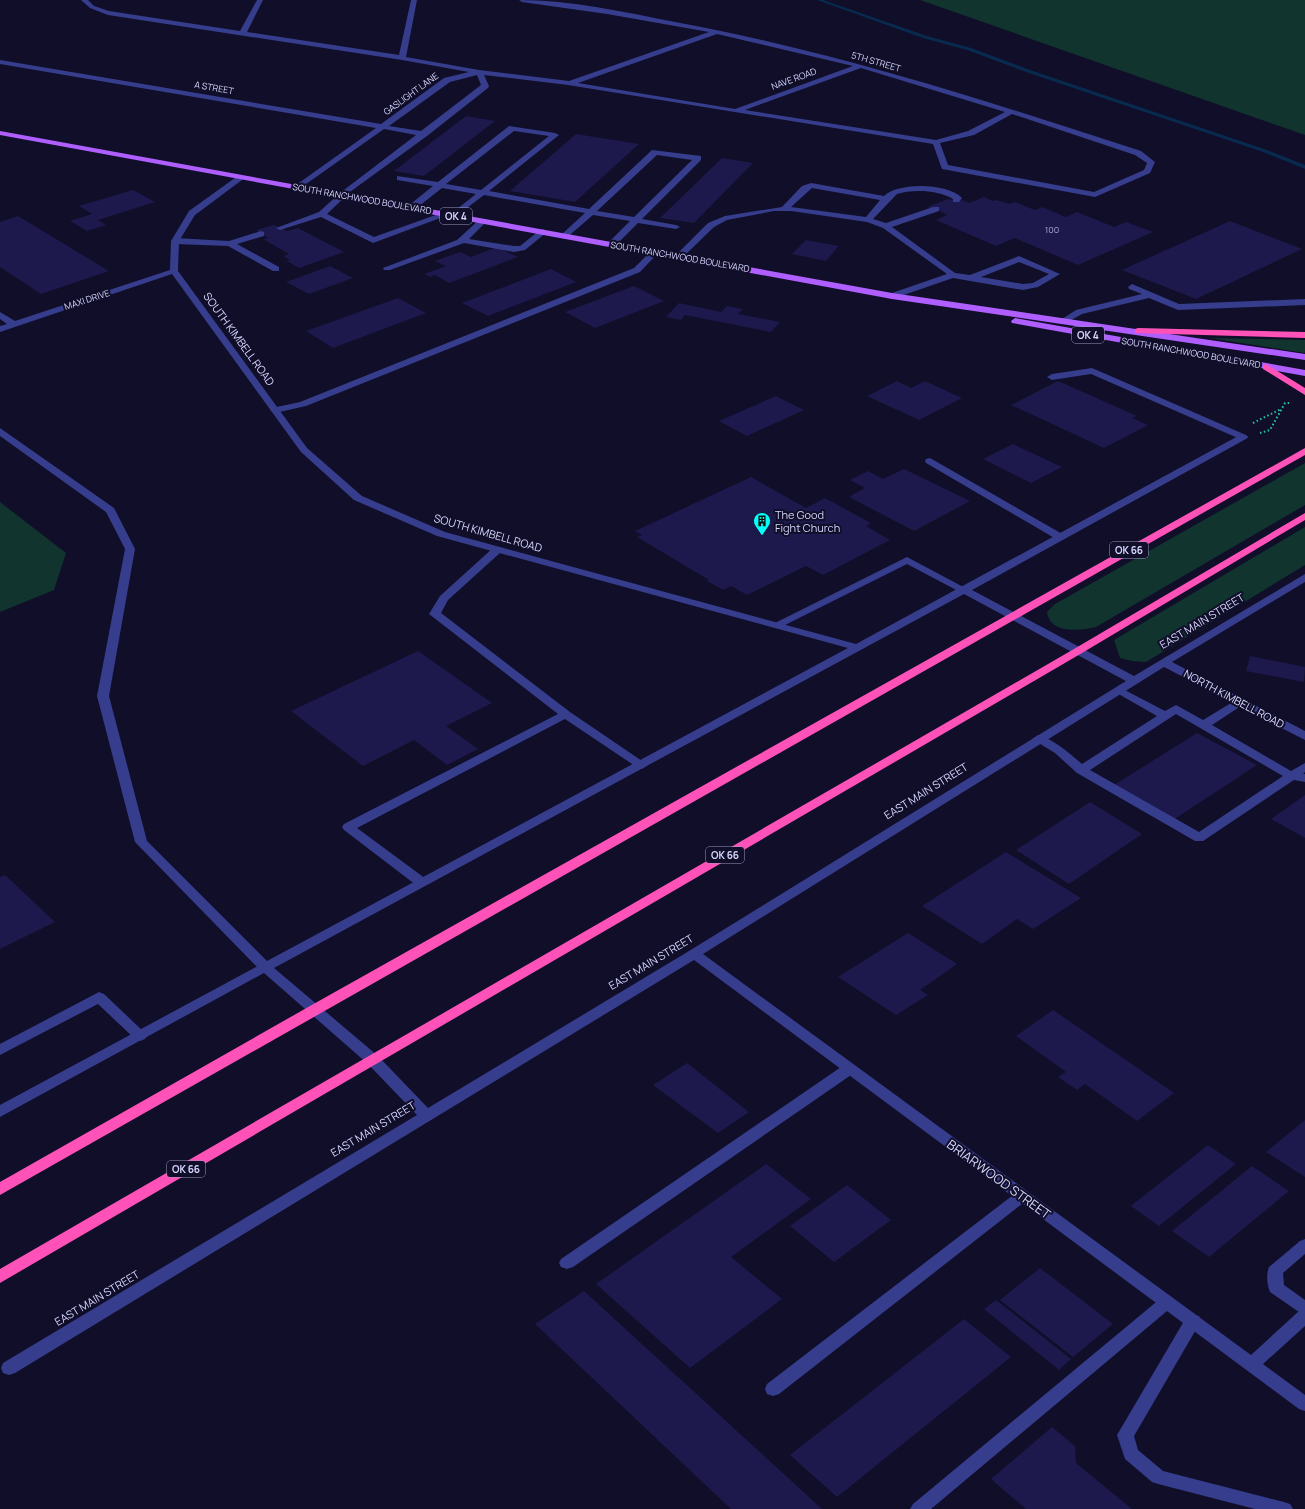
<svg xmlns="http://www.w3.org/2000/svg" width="1305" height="1509" font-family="Manrope,sans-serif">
<rect width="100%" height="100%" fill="#100e29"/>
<path fill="#11342e" d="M920 0H1305V135Z
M1209 338 1305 340V353Z
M1305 463V505L1096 627C1079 631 1050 634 1047 612L1055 604Z
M0 502 66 553 54 590 0 612Z
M1305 527V565L1146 662 1132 661 1120 658 1114 640Z"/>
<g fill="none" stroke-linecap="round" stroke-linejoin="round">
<path fill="#082a4e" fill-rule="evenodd" d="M817 0H823L927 36 971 48 1033 71 1267 150 1305 165V169L1263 152 1029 73 967 50 923 38Z"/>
</g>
<path fill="#1d194c" d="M466 116 495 121 424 176 394 171Z
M576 134 639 144 575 202 510 191Z
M722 158 753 163 694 223 660 218Z
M133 190 155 202 98 220 106 225 87 231 70 221 92 214 79 206Z
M984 197 993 201 997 200 1009 204 1015 202 1035 210 1042 207 1066 217 1077 212 1114 227 1126 222 1153 232 1078 265 1015 238 996 246 936 220 947 215 936 209 927 207 948 199 956 200 957 202 962 200 969 203Z
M18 216 109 271 41 294 0 267V222Z
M1230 221 1302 249 1196 299 1122 270Z
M274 225 287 231 298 228 344 252 299 268 287 261 290 260 283 256 289 254 263 239 268 238 256 230Z
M806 240 839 246 826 261 792 254Z
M497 247 518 257 449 283 435 275 430 277 424 274 446 266 435 261 460 252 471 257Z
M330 266 353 278 309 294 286 282Z
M551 269 576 282 488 316 462 303Z
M634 286 664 301 595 328 565 312Z
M398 298 426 313 333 348 306 331Z
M679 303 721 312 727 306 743 309 738 314 780 322 771 332 685 315 681 320 666 317Z
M897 381 911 388 925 381 962 398 919 420 867 396Z
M1058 381 1137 416 1132 418 1148 425 1104 448 1011 405Z
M776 396 804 410 747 436 719 421Z
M1013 444 1049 461 1062 467 1031 483 983 459Z
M904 469 970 501 914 531 849 497 865 488 850 480 868 471 883 479Z
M751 477 806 508 825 498 871 523 866 526 890 540 823 575 806 566 747 595 731 586 723 590 707 581 709 580 637 537 642 535 635 531Z
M418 651 492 703 446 726 478 749 447 765 414 740 363 766 291 711Z
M1250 656 1305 667 1304 682 1246 671Z
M1197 733 1257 765 1173 820 1114 785Z
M1305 795V838L1271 819Z
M1090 802 1142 834 1069 884 1016 850Z
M1006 852 1081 898 1033 929 1017 919 982 944 922 906Z
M5 875 55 922 0 949V877Z
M908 933 957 964 920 990 928 995 896 1015 838 977Z
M1053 1010 1174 1093 1137 1121 1085 1084 1077 1090 1058 1077 1066 1072 1016 1036Z
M687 1063 749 1112 718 1133 653 1085Z
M1305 1120V1177L1266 1152Z
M1208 1145 1236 1164 1159 1226 1131 1206Z
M766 1164 811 1199 731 1257 782 1299 690 1368 596 1284Z
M1252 1166 1289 1191 1209 1257 1172 1231Z
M847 1185 891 1220 834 1262 790 1226Z
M1040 1268 1113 1324 1073 1357 1000 1300Z
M584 1291 822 1509H731L535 1324Z
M996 1300 1071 1359 1059 1370 984 1309Z
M964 1319 1011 1357 837 1497 790 1455Z
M1052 1427 1075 1446 1076 1463 1132 1509H1026L991 1479Z"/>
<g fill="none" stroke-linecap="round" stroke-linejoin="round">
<path stroke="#26c3a7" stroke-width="2" stroke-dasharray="1.5 2.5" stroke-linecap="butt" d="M1253 423 1281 409
M1260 433 1270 430 1285 403H1289"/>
<path fill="#363d8c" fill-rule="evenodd" d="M509 126 555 133 559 135 489 191 589 209 652 150 701 156V160L642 219 676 225 680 227 676 229 638 223 615 246H609V242L630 221 593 215 565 239 562 238V234L585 213 484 195 455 217H452V213L476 194 442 188 414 210H408V206L433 186 397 180V176L438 182ZM514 131 549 136 481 190 446 184ZM657 155 692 160 634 217 597 211Z
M811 183 884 196C899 182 948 183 962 198L959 202H953V199C938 190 913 189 897 194L873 219 886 223 933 207H939V211L892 227 955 273 970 275 1019 256 1060 274 1038 287 1023 290 953 278 892 299 889 298V294L947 274 883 228 867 222 791 211H774L727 220 714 227 682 258H676L675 256 708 223 725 216 782 207 802 186ZM812 188 880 200 866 217 791 207ZM1019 262 1049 274 1033 283 1023 284 981 277Z
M340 193 347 195 327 214 374 237 444 212H447L451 214 373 243 321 217 280 230 276 228 319 212Z
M480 219H486L487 221 469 239 514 246H520L540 230 543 229 547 232 525 250 514 252 464 243 390 270H384L383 268 457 240Z
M261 231 264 232V236L237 244 279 267V271H273L228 246 175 244 171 241 175 238 229 241Z
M655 249 659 252 640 272 306 406 275 413 270 410 272 408 300 402 634 268 652 250Z
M1132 284 1179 304 1305 299V305L1178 310 1149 298 1082 314 1066 323H1060L1059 321 1076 310 1142 294 1129 289 1128 287Z
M1092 368 1246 435 1248 437 1246 439H1240L1091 374 1052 380 1047 377 1052 374Z
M0 428 114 508 135 549 109 696 147 841 270 964 272 967 270 970H260L135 842 97 696 125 549 106 512 0 436Z
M930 458 1064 535 1065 537 1060 540 1056 539 926 463 925 461 926 459Z
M497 547 501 548 502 550 501 552 448 600 441 613 570 712 648 765 642 769 638 768 565 719 357 828 426 879 427 882 426 885H416L344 830 342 827 344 824 558 714 429 614 440 596 493 548Z
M907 557 969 590 964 593 960 592 907 564 781 627H773L771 625Z
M1119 687 1165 711 1176 705 1203 720 1236 700H1244L1246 702 1244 704 1212 725 1291 771 1305 763V772L1303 774H1305V782L1294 780 1203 841H1195L1077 773 1055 753 1032 739 1038 735C1055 740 1069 753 1082 764L1157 716 1115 692 1113 690ZM1176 714 1283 776 1199 832 1090 770Z
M99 992 104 994 145 1033 147 1036 145 1039 140 1041 135 1039 98 1004 0 1055V1044Z
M849 1064 854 1065 856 1069 854 1073 573 1267 567 1269 561 1267 559 1263 561 1259 844 1065Z
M1022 1190 1027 1192 1030 1196 1027 1200 779 1394 773 1396 767 1394 765 1389 767 1384 1017 1192Z
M1305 1239V1254L1283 1273 1284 1285 1305 1300V1314L1299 1312 1270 1292C1267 1285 1266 1274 1269 1267L1300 1241Z
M1167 1296 1173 1298 1175 1302 1173 1306 931 1509H910L913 1504 1161 1298Z
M1193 1315 1199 1316 1201 1321 1134 1436 1138 1450 1163 1471 1284 1502 1290 1504 1293 1509H1255L1158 1484 1152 1482 1125 1459 1117 1435 1187 1316Z"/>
<path fill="#363d8c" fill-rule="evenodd" d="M81 0H88L94 6 109 11 240 31 257 0H263L247 32 399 55 411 0H417L406 57 479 70 569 81 709 32 607 14 522 2 519 0C571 0 624 12 675 22 834 51 987 101 1141 151L1155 162 1150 173 1095 197 942 169 933 144 568 85 484 75 489 86 488 88 427 136 343 197H340V193L416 135 384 129 299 189 295 187 296 185 376 128 0 64V60L381 124 444 78 469 72 402 60 108 15 90 8ZM717 34 853 66 735 109 578 83ZM861 68 1005 112 968 131 936 140 745 110ZM477 75 481 85 421 131 389 126 450 82ZM1012 114 1135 155 1147 163 1144 170 1094 192 948 165 940 143 974 135Z
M239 175 246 177 195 215 179 241 178 271 307 448 362 496 445 532 856 644 1240 435H1246L1248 437 1246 439 972 590 1134 676 1305 574V582L1172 662 1305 731V740L1164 667 703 954 1251 1355 1299 1311 1305 1310V1326L1263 1364 1305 1395V1411L1299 1409 694 960 15 1373 9 1375 3 1373 1 1368 3 1363 417 1115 368 1064 264 973 0 1117V1105L848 648 437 536 354 500 301 452 172 274 0 332V326L7 324 0 319V312L15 321 170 270 171 241 189 211ZM964 594 1126 681 689 951 428 1108 378 1056 274 968Z"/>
<path fill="#af5eff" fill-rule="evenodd" d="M0 131 892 293 1305 354V360L892 299 0 135Z
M1015 318 1305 370V376L1012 323 1011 321Z"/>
<path fill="#ff52b9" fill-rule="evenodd" d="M1138 328 1305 332V338L1135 333V329Z
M1266 364 1305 388V395L1263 369V365Z
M1305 448V455L0 1195V1182L310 1006Z
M1305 513V520L1082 653 0 1283V1269L1074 649Z"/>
</g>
<defs>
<symbol id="building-pin" viewBox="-11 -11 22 30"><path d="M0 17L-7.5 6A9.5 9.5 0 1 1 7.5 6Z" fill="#03fffa" stroke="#100e29"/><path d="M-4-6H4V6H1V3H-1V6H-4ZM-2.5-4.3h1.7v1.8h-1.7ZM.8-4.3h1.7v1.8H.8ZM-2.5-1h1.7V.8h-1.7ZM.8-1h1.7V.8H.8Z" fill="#111"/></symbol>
</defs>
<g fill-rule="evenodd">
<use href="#building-pin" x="752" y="511" width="20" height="27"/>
</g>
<g text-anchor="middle" stroke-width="4" stroke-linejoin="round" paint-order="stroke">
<g font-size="9" fill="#d7d7ff" stroke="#100e29">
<text transform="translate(876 62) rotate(16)" y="3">5TH STREET</text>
<text transform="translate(794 79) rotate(-20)" y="3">NAVE ROAD</text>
<text transform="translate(214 88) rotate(10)" y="3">A STREET</text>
<text transform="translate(411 94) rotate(-36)" y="3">GASLIGHT LANE</text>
<text transform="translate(362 199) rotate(10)" y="3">SOUTH RANCHWOOD BOULEVARD</text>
<text transform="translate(680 257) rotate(10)" y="3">SOUTH RANCHWOOD BOULEVARD</text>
<text transform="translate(87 300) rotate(-18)" y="3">MAXI DRIVE</text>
<text transform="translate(1191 353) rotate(10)" y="3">SOUTH RANCHWOOD BOULEVARD</text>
</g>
<g font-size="9" fill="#a8a8d2">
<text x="1052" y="233">100</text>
</g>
<g fill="#100e29" stroke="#9b9bbf" stroke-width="1">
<rect x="440" y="208" width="32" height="16" rx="3"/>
<rect x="1072" y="327" width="32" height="16" rx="3"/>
<rect x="1110" y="542" width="38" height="16" rx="3"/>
<rect x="706" y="847" width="38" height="16" rx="3"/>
<rect x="167" y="1161" width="38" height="16" rx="3"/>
</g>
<g font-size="10" font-weight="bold" fill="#d7d7ff">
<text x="456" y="220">OK 4</text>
<text x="1088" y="339">OK 4</text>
<text x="1129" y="554">OK 66</text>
<text x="725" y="859">OK 66</text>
<text x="186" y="1173">OK 66</text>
</g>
<g font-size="11" fill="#d7d7ff" stroke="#100e29">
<text transform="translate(239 339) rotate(54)" y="4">SOUTH KIMBELL ROAD</text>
<text transform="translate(488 533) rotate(16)" y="4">SOUTH KIMBELL ROAD</text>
<text transform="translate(1202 621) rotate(-31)" y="4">EAST MAIN STREET</text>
<text transform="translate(1234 699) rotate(28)" y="4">NORTH KIMBELL ROAD</text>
<text transform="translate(926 791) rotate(-32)" y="4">EAST MAIN STREET</text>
<text transform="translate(651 962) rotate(-31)" y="4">EAST MAIN STREET</text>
<text transform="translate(373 1129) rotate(-31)" y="4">EAST MAIN STREET</text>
<text transform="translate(97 1298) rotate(-31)" y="4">EAST MAIN STREET</text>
</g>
<g font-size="11" fill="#d7d7ff" stroke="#100e29" text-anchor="start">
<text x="775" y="519">The Good<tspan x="775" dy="13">Fight Church</tspan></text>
</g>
<g font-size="13" fill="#d7d7ff" stroke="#100e29">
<text transform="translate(999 1179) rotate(36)" y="5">BRIARWOOD STREET</text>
</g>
</g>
</svg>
